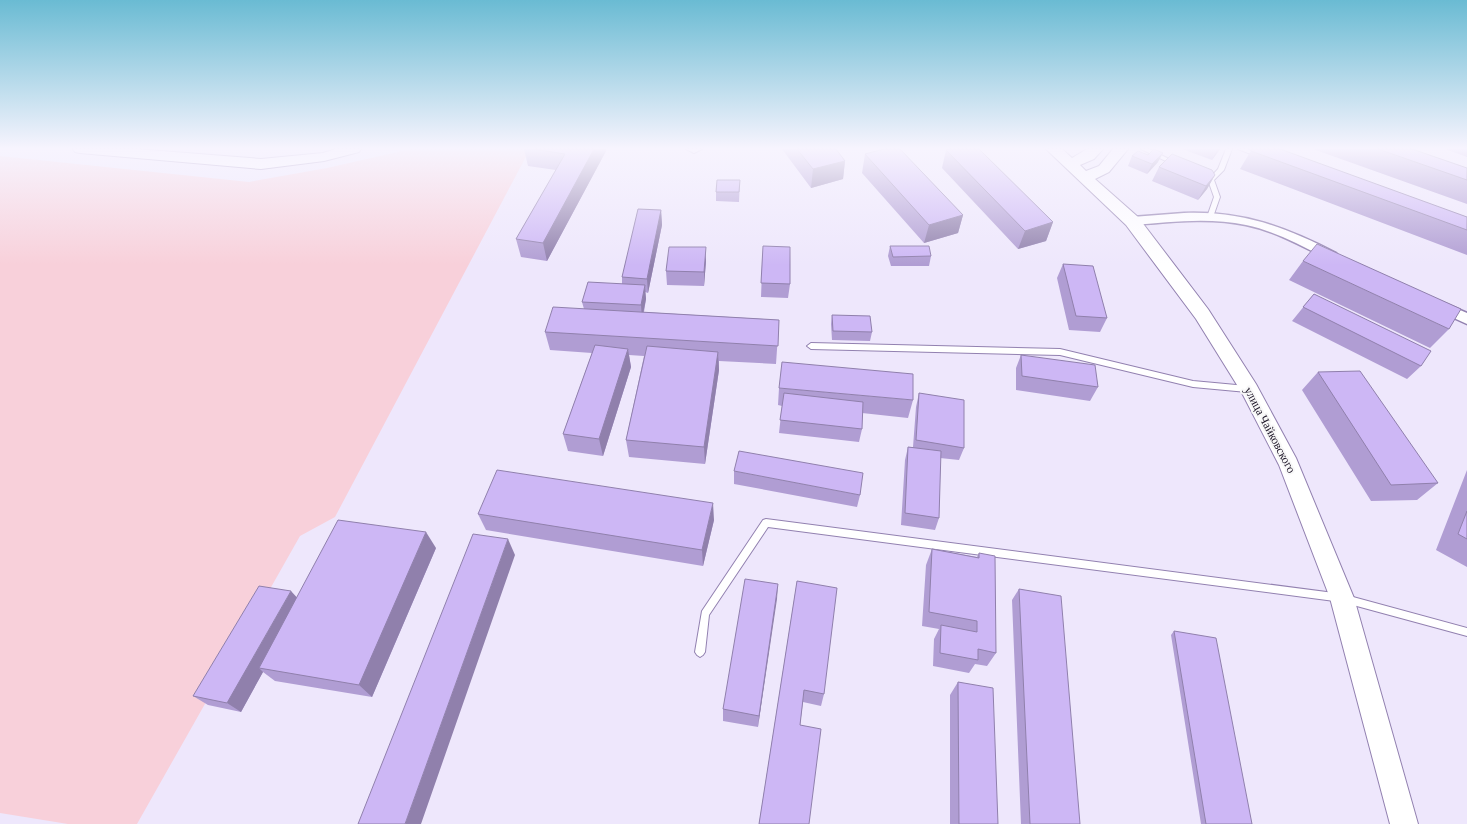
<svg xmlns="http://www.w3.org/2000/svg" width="1467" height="824" font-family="'Crimson Pro',serif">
<rect width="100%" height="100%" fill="#eee7fc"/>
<path fill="#f8d0da" d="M411 149H530L335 517 300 536 137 824H68L0 813V156L249 182 327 168Z"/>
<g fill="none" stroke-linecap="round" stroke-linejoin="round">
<defs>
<path id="lane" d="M686 149H702L694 153Z
M1141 149H1149L1177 163 1176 164H1172Z
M1226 149H1232L1224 170 1214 180 1220 197 1213 217 1210 219 1207 217 1214 197 1208 180 1218 169Z
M1238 149H1247L1261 155 1260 156H1256Z
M811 343 1060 349 1193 381 1247 386 1251 389 1247 392 1193 387 1060 355 811 349 807 346Z
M766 519 1342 594 1467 628V636L1342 602 768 527 709 615 705 652 703 655 700 657 697 655 695 652 702 611 763 520Z"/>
<path id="street" d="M1184 213C1243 211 1285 227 1336 253L1338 256 1332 260 1328 259C1302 246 1275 231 1246 225 1209 217 1170 222 1132 225L1126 221 1132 217Z
M1439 301 1467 313V324L1434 309 1432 306 1434 303Z"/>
<path id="secondary" d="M73 149H136L261 159 323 153 336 149H361L359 152 324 161 261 169 80 153 75 152Z
M1046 149H1062L1072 158 1087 149H1103L1094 159 1080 165 1086 171 1099 166 1113 149H1128L1109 172 1095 179 1138 217 1208 309 1256 384 1296 458 1354 598 1418 824H1390L1330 598 1279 465 1242 393 1196 319 1126 225Z"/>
</defs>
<use href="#lane" stroke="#9281b0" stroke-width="2"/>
<use href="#street" stroke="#9281b0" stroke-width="3"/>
<use href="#secondary" stroke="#9281b0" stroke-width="2"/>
<use href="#lane" fill="#fff" fill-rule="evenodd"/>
<use href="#street" fill="#fff" fill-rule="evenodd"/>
<use href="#secondary" fill="#fff" fill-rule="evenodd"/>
</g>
<path fill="#b09dd3" d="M524 149H606V151L547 261 521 257 516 239 556 170 528 166Z
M782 149H836L845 161 843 179 811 188Z
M1182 149H1220L1212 160Z
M1252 149 1467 217V255L1240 169Z
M1313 149H1412L1467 168V204Z
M1445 149H1467V157Z
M946 150 1053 222 1046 241 1018 249 942 168Z
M865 154 963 215 958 233 924 243 862 173Z
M1148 155 1158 162 1147 174 1128 166 1132 156Z
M1159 167 1215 175 1207 189 1198 200 1152 181Z
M740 180 739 202 716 201V192Z
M661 210 662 225 648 293 645 292 646 299 644 312 779 320 776 364 719 361V370L705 464 629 457 626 440 644 356 629 355 631 367 603 456 568 451 563 434 592 353 550 350 545 332 584 309 582 302 622 284V277Z
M763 246 790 284 788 298 761 297Z
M890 246 931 256 929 266H891L888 256Z
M706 261 704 286 667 285 666 271Z
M1303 261 1449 329 1430 348 1289 280Z
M1063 264 1107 318 1100 332 1069 330 1057 278Z
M1314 294 1421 366 1407 379 1292 321Z
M832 315 872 332 870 341 832 340 831 324Z
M1021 355 1098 387 1090 401 1016 390V368Z
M1318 372 1438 483 1417 500 1371 501 1302 390Z
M779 388 913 400 908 418 862 413V429L859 442 779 433 782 406 778 405Z
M919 393 964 448 959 460 940 458 939 518 935 530 901 525 905 460 908 447H913L916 407Z
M1467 470V567L1436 550Z
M734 471 860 495 857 507 734 484Z
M478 514 714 520 703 566 486 530Z
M436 548 372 697 275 681 263 672 241 712 208 705 193 696Z
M932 549 977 557 979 553 996 653 987 666 975 664 969 673 933 666 934 639 939 629 922 626 926 565Z
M797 581 824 694 821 706 803 702 800 725 759 824Z
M778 584 758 727 723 721V709Z
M1019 589 1080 824H1021L1012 600Z
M1174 631 1252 824H1201L1171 635Z
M958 682 998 824H950V695Z"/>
<path fill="#9080ac" d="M594 149H606V151L547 261 543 243Z
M1218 149H1220L1212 160 1217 150Z
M1163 153 1158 162 1147 174 1152 164Z
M845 161 843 179 811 188 813 169Z
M1215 175 1207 189 1198 200 1206 186Z
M661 210 662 225 648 293 647 279Z
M963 215 958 233 924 243 929 225Z
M1053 222 1046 241 1018 249 1025 231Z
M706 247V261L704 286V272Z
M645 285 646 299 642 319 641 305Z
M628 349 631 367 603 456 599 439Z
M718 352 719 370 705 464 704 447Z
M713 503 714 520 703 566 702 550Z
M426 532 436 548 372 697 359 685Z
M508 539 515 555 421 824H405Z
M778 584 777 599 758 727 759 716Z
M291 591 302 603 259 668 263 672 241 712 227 703Z"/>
<path fill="#cdb7f5" stroke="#9080ac" d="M533 149H594L543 243 516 239 565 154Z
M797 149H836L845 161 813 169Z
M884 149H900L963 215 929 225 865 154Z
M949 149H979L1053 222 1025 231 946 150Z
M1154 149 1163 153 1152 164 1132 156 1138 151 1148 155Z
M1252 149H1280L1467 217V230L1251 151Z
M1378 149H1412L1467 168V180Z
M1172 154 1212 170 1215 175 1206 186 1159 167Z
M717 180H740L739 192H716Z
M638 209 661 210 647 279 622 277Z
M1317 244 1461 309 1449 329 1303 261Z
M763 246 790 247V284L761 283Z
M890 246H929L931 256 893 257Z
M669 247H706L704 272 666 271Z
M1063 264 1093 266 1107 318 1076 316Z
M588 282 645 285 641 305 582 302Z
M1314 294 1431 351 1421 366 1303 307Z
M553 307 779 320 778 346 545 332Z
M832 315 870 316 872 332 833 331Z
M595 345 628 349 599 439 563 434Z
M647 346 718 352 704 447 626 440Z
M1021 355 1095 365 1098 387 1022 376Z
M782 362 913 374V400L779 388Z
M1360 371 1438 483 1391 485 1318 372Z
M784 393 863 402 862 429 780 420Z
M919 393 964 400V448L916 440Z
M908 447 941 451 939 518 905 513Z
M739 451 863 473 860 495 734 471Z
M497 470 713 503 702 550 478 514Z
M1467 511V539L1458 534Z
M338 520 426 532 359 685 259 668Z
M473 534 508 539 405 824H358Z
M932 549 979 558V553L995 556 996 653 978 649V660L940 653 941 625 977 632V621L929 612Z
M745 579 778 584 759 716 723 709Z
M797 581 837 588 824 694 804 690 800 725 821 729 809 824H759Z
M259 586 291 591 227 703 193 696Z
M1019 589 1061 596 1080 824H1030Z
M1174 631 1216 638 1252 824H1206Z
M958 682 993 688 998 824H959Z"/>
<linearGradient id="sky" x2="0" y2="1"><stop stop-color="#6abbd3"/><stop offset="0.56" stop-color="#f7f4fe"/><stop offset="1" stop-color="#f7f4fe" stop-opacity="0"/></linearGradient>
<rect width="1467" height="265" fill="url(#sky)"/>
<g text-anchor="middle" stroke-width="4" stroke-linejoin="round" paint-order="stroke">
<g font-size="12" fill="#1a1325" stroke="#f8f8f8">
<text transform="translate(1270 430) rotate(62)" y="4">улица Чайковского</text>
</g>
</g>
</svg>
